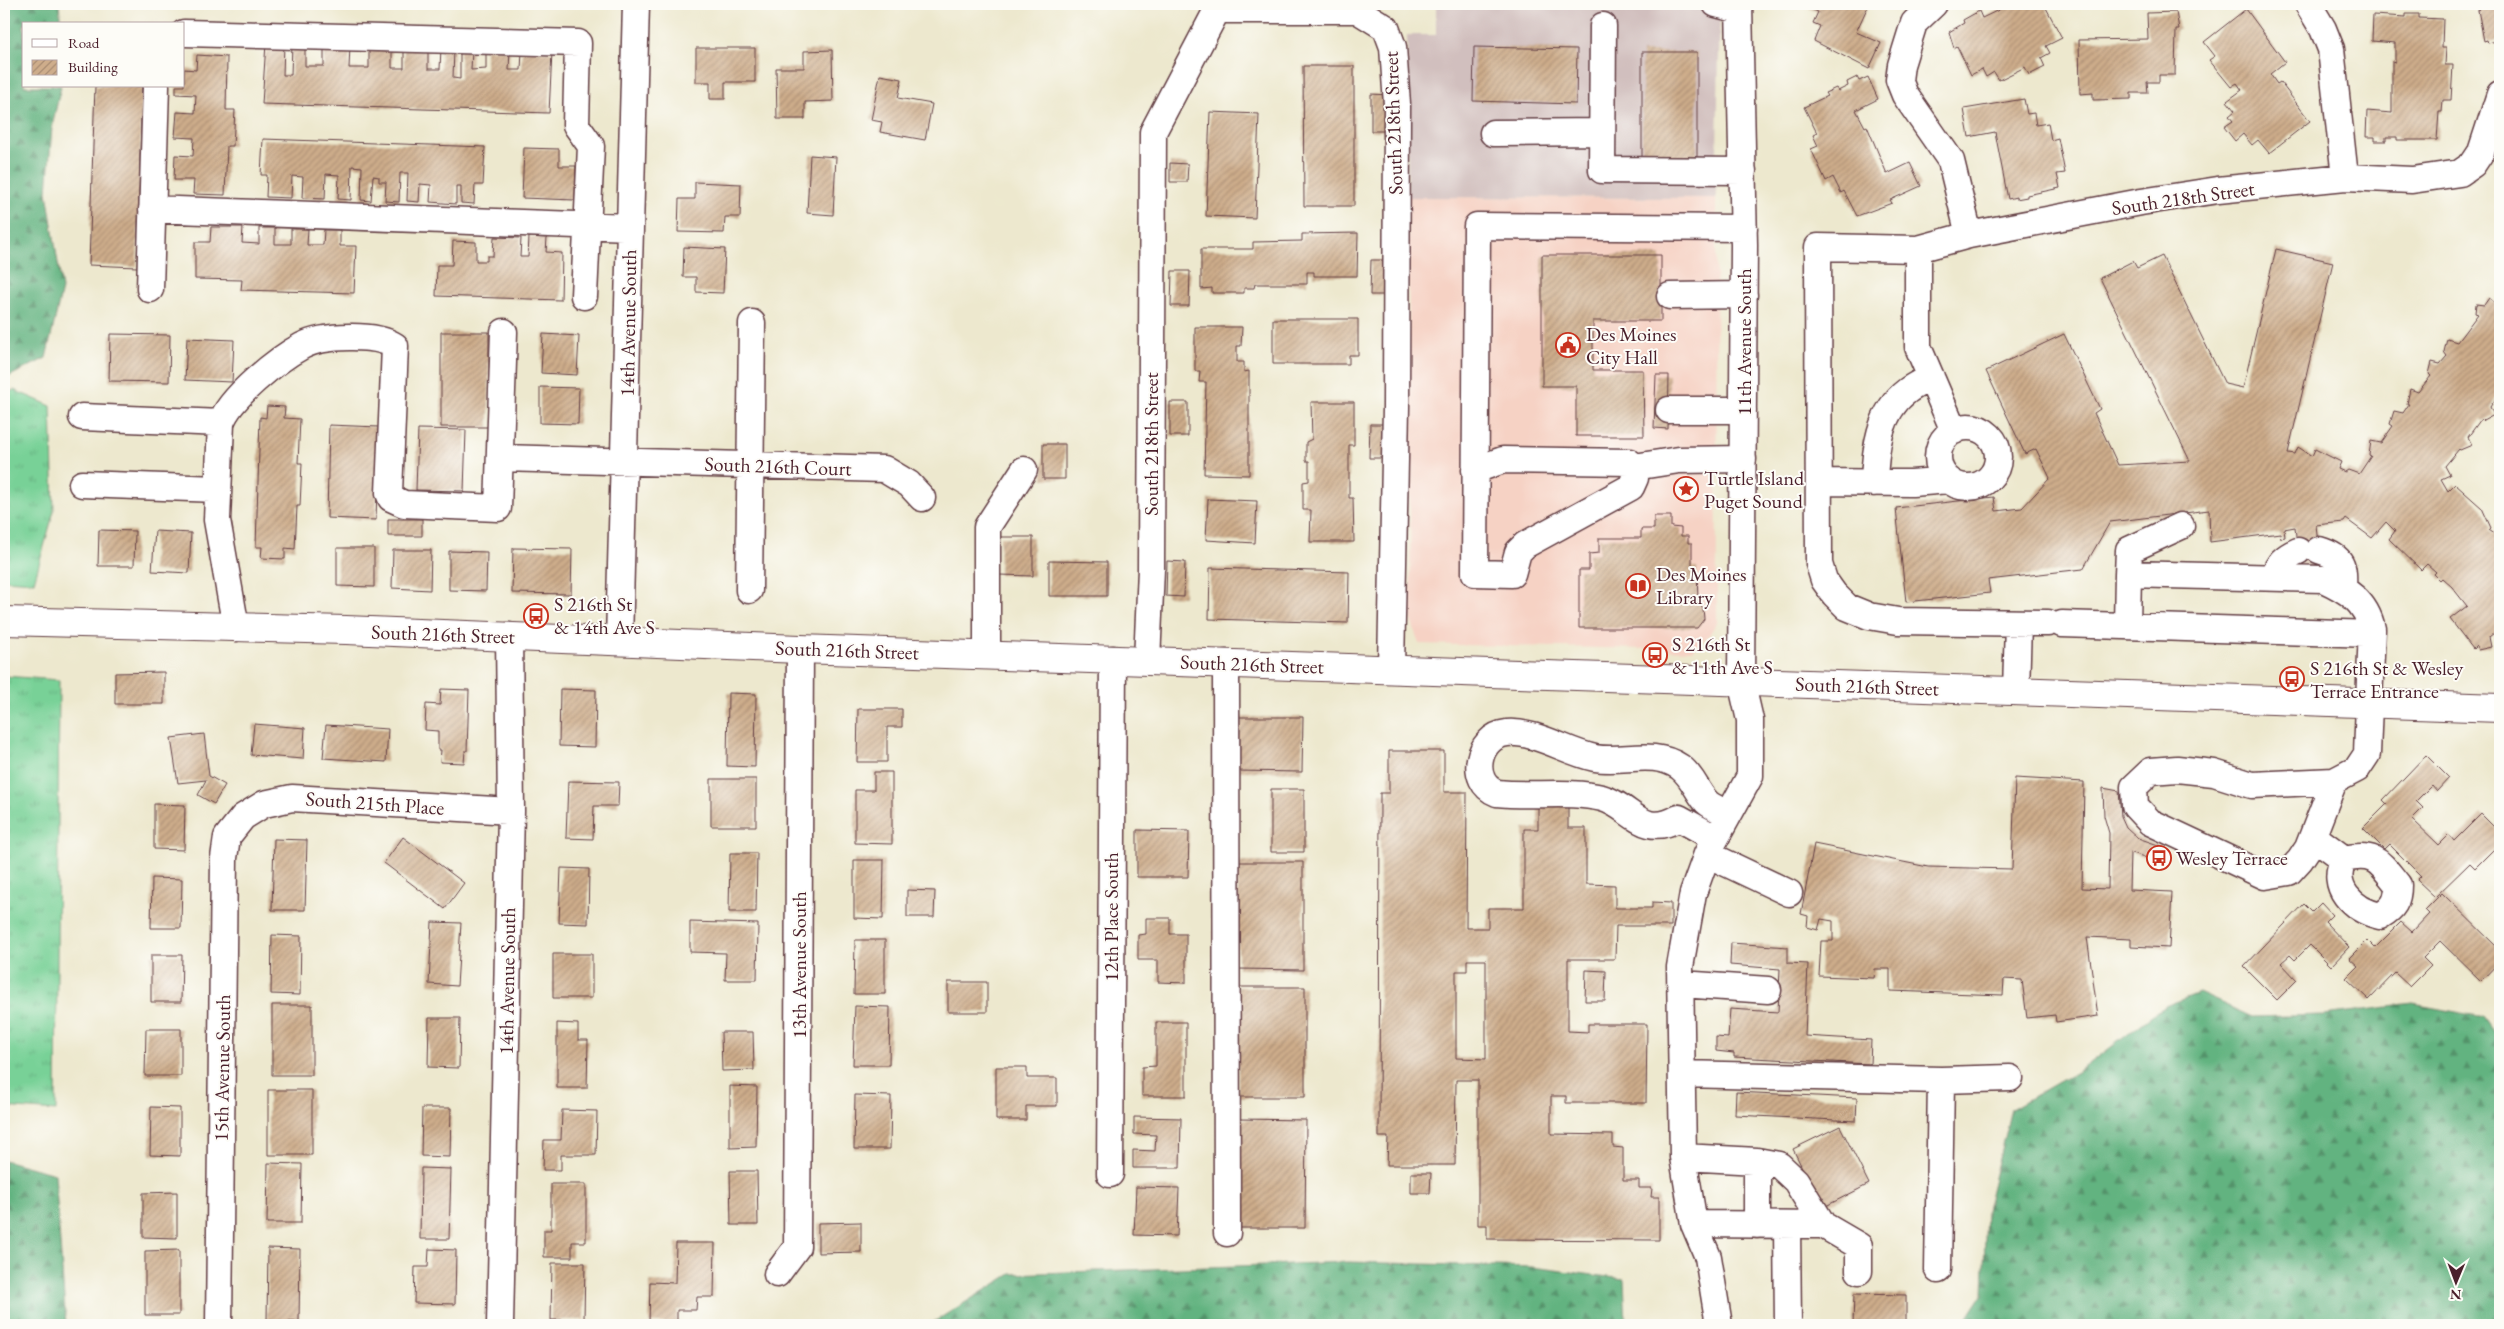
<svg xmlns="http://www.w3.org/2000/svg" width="2504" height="1329" font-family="'EB Garamond',serif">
<defs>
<pattern id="grass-tufts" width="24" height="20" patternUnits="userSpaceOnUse" patternTransform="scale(1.25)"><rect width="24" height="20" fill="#78d197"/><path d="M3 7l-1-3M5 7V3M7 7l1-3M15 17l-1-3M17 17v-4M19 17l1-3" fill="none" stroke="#69b382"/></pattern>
<pattern id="forest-firs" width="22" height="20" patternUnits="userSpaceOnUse" patternTransform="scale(1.25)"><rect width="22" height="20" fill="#62b380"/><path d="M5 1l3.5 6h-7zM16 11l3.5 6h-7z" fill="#539169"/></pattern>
<pattern id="building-hatch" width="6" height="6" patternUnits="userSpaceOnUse" patternTransform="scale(1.25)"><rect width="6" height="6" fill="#cead8b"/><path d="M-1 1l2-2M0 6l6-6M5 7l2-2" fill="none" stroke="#a98c72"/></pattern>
</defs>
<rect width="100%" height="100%" fill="#fdfcf7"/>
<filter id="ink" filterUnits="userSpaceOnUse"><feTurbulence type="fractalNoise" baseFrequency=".02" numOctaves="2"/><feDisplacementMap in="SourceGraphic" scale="10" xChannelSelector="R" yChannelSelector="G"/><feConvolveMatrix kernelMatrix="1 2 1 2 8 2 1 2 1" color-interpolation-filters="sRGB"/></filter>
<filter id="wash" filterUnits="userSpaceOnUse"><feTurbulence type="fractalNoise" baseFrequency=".0096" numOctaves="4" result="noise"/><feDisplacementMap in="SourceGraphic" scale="20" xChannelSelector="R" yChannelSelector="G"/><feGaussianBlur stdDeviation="1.12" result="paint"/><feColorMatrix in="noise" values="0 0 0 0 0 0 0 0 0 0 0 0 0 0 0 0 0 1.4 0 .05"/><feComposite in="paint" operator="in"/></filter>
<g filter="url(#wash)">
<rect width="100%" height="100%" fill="#ede8ce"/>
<path fill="#f6d2c4" d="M1408 197 1716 198 1717 622 1709 635 1693 650 1419 644 1411 620Z"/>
<path fill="#d1bfbe" d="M1436 4H1720L1716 198 1408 197 1407 35H1436Z"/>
<path fill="url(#grass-tufts)" stroke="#617861" d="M14 390 51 406 54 511 34 582 4 580V394Z
M4 676 59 680 56 1111 4 1107Z"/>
<path fill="url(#forest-firs)" stroke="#566956" d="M4 4H59L61 24H24V86H61L52 127 47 192 62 289 46 358 4 379Z
M2199 993 2252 1017 2324 1015 2413 1004 2483 1017 2500 1041V1325H1963L1983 1294 1986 1210 2011 1109 2085 1067 2165 1006Z
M4 1160 55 1174 66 1325H4Z
M1349 1262 1532 1267 1624 1279 1626 1325H1349L1340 1323 1337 1325H929L1011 1274Z"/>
<g id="blocks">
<path fill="url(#building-hatch)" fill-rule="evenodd" d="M1811 4H1869L1856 32 1881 43 1869 69 1814 41 1820 26 1813 23 1818 12 1809 8Z
M2011 4H2044L2062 38 2046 46 2050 53 2041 58 2045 67 2029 75 2025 67 1999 80 1994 72 1986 77 1982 69 1971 75 1957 46 1954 48 1949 32 1964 23 1963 20 1979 11 1982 18Z
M2479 4H2500V40L2488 43 2487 40 2484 41 2478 10 2480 9Z
M2246 9 2285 62 2270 74 2277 84 2280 82 2310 121 2269 153 2258 140 2252 145 2243 134 2235 141 2224 127 2233 121 2229 116 2235 111 2227 101 2242 90 2237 83 2231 87 2209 60 2215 56 2204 42Z
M2176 12 2179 29H2176L2175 75H2159V82H2147L2148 93H2131V99L2093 100V93L2080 94 2079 40 2148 39 2147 13Z
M2406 14H2419V18L2443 19 2442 47H2446L2445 65H2453L2451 100H2443L2442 112H2439L2437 140H2397V137H2386V141H2375V137H2366L2367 111 2392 113V61L2395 62V43L2372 41 2373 15 2406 17Z
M266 43 284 44 283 75H291L292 44 305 45V66H324V45L350 46 349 68H369V46L392 47V68H404V47L428 48V69H440L441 48 454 49 453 78 460 79V49H472L471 70 486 69V49L510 50 509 70H521L522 51 552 52 549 113 262 104Z
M1474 47 1577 49 1576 104 1473 101Z
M696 48H755V82H725V99H710V82H696Z
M832 50 833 101 805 102V119H777L776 68H804V51Z
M1642 52H1697V157H1642Z
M197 55 227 57 226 110H235L233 146H227L225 195 193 194 194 180H174L175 155 193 156 194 138 175 137 177 112 195 113 196 95 176 94V86H184V69L196 70Z
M1303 66H1354V206H1304Z
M880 75 902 79 898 98 932 104 925 140 880 132 882 122 871 120Z
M1857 77 1859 81 1868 77 1878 99 1856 110 1865 127 1867 126 1887 174 1910 163 1921 186 1890 200 1892 203 1857 216 1844 191 1841 193 1833 177 1826 181 1811 149 1818 146 1813 135 1817 133 1804 107 1827 96 1825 93 1836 88 1838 91 1848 86 1847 82Z
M95 86H142L137 267 89 265Z
M1371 94 1389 95 1388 131H1371Z
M2024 99 2027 114 2034 113 2036 125 2048 123 2051 140 2058 138 2065 173 2057 174 2060 188 2027 195V197L2016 199V197L2008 199 1995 132 1969 137 1964 109Z
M1210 112 1259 114 1255 218 1206 216Z
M263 139 485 147 483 185H475L474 204 461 203V186H456V204L430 202 431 185 420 184 419 202 407 201 408 173H400L399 202 385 201 386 182H379V177L373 176 371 201 361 200 362 167 352 166 351 200 338 199 339 175 326 174 325 199 302 198 303 177 292 176 291 198 266 197 267 175H261Z
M524 148 559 149V166H576L575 200 522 198Z
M810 155 836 157 833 215 807 213Z
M1170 163 1188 164 1187 182H1170Z
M695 182 741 184 740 217H725L724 233 678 232 679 199H695Z
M211 227H243L242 243 259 244V228H275V244H291V229H308L307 245H323L324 230H340V246H356L354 293 241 290 242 280 195 279V242H210Z
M1358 233 1357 276H1314V272H1307V284H1255L1254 288H1244V293H1212V288L1201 289V249H1253V242L1302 241V234Z
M494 237 521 238 520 257H528L529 237 547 238 546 252 562 253 561 300 436 296 437 265H452L453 241 476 242V261H487V256H493Z
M684 247 725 249 723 293 696 292V277H683Z
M2276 249 2333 262 2288 453 2295 454 2298 447 2312 456 2315 449 2341 462 2338 469 2345 472 2348 470 2359 474 2371 456 2369 455 2371 441 2381 443 2393 426 2390 424 2394 411 2403 413 2409 404H2407L2410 389 2418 392 2431 376 2429 374 2432 362 2440 364 2447 356 2444 352 2447 339 2457 342 2478 314 2475 313 2476 304 2484 305 2489 298 2498 305 2500 303V398H2496L2490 407 2494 415 2483 421 2481 419 2468 437 2472 445 2460 450 2459 449 2445 466 2450 475 2441 479 2448 491 2455 484 2482 508 2491 528 2489 530 2500 538V631L2499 629 2489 637 2491 647 2478 650 2476 646 2473 649 2450 619 2467 606 2452 587 2442 578 2440 580 2434 574 2436 572 2427 564 2421 570 2389 539 2395 531 2386 522 2372 538 2346 519 2344 522 2316 525 2321 569 2300 571 2295 527 2284 529 2285 537 2281 538 2280 533 2210 542 2209 510 2110 522 2083 569 1988 580 1990 593 1906 602 1896 508 1994 497 1996 511 2022 508 2050 478 2036 449 2025 454 1986 371 2064 334 2100 409 2094 413 2118 465 2190 461 2100 278 2133 261 2137 268 2162 256 2225 384 2243 388Z
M1542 255H1661V321H1593V370H1643L1644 436H1576V386H1542Z
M1371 260H1389L1388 295H1370Z
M1172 271H1190L1189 306H1171Z
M1273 319H1358V355H1349V364H1273Z
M1195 327H1242L1241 346H1237V362H1244V372L1249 371V475L1204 474 1206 382H1199L1200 371H1195Z
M441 332H489V427H441Z
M110 334 170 335 169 382 109 381Z
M543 334 579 336 577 375 541 373Z
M187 338 234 340 232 382 185 380Z
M1656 375H1669L1668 429 1654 428Z
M540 387 579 388 578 424 540 423Z
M1170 402H1188V436H1170Z
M1311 402H1354V445H1349V498H1353L1354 542H1310L1311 510H1303V482L1309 481V461H1306V442L1312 439Z
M267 406 285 407 284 418 300 419 298 463H302L300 506H297L295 549 285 548V559L261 558 262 547H256L260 417 266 418Z
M1370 424H1388V458H1369Z
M329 425 379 427 376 520 327 518Z
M418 429 466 430 464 491 416 490Z
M1043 444H1065V479H1043Z
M1208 499 1257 501 1255 543 1206 540Z
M1654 516H1671V527L1681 528V536H1688V543H1692V567H1697L1698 602 1703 608 1704 619 1697 628H1579V570H1589V554L1599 553V538H1641V529H1654Z
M388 519H422V536H388Z
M99 530 135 531 134 566H98Z
M155 531 191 533 189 573 152 571Z
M1000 537H1033V576L999 575Z
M337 548H374V587L337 586Z
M513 548 572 549 571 594 512 593Z
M393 550H431L430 590 392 588Z
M449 551 487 552 486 591 449 590Z
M1049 561 1107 562V596H1049Z
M1167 561 1185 562 1184 597 1166 596Z
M1210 568 1349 572 1348 623 1209 619Z
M164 672V704H115V673Z
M441 689 469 690 467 751H465L464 763 440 762 441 750H438V731L425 730 426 704 440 705Z
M560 689 596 690 595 747 559 746Z
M728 693 756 694 755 767 727 766Z
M858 709H902V727H887V762H857Z
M1237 717H1303L1302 772 1237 771Z
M254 724 305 728 303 759 251 755Z
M326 725 388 729 386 762 323 758Z
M204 734 209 776 225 785 214 804 198 795 206 780 178 783 171 738Z
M1389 751H1444V792H1467L1466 928H1488V908H1524V829H1538V801H1568V828H1586V884L1615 885V908H1652V902L1671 903V926H1616L1615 959H1568V1031L1588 1032V1024H1647L1646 1103H1566V1096H1551V1134L1613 1135V1147L1623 1148V1180H1639V1188H1652L1651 1197H1659V1240L1487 1239V1225H1478V1080H1456L1455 1165H1387L1388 1137H1379L1380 793H1389ZM1467 960H1486V1059L1456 1058V971H1467Z
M2426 755 2449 778 2437 791 2432 785 2416 801 2423 808 2412 819 2439 845 2449 835 2454 841 2481 814 2500 833V843L2475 868 2470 863 2435 897 2417 880 2421 876 2389 844 2384 849 2363 828 2387 804 2383 800Z
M874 772H892V844L855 843V790H874Z
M2015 778 2084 782 2082 888 2108 889 2109 833 2104 816 2103 788 2119 791 2121 816 2126 827 2138 838 2161 846 2155 861 2130 852 2129 890 2172 892 2169 948 2131 946V939L2087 937 2098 1016 2056 1022 2055 1015 2027 1018 2022 980 2004 979 2003 995 1890 991V969H1875L1874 978 1819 976 1821 941H1833V921L1821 919 1818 930 1807 927 1808 916 1801 914 1814 844 1928 867 2012 869Z
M711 779H756V826H711Z
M568 781 619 782 618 806H594L593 839 566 838Z
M1271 789H1304V852H1271Z
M154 804 185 805 184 850 154 849Z
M1137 830 1189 831 1188 877H1137Z
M403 837 464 883 445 909 384 863Z
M274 839 307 840 305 910H272Z
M730 853H757L756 912H729Z
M854 860H884L883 919 854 918Z
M1238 862H1303V970L1238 969Z
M561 868 589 869 588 924 559 923Z
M152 878 182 879 181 928H151Z
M907 890 935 891 934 917H907Z
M2442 893 2500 950V961L2481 981 2440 941 2423 958 2431 966 2410 987 2395 973 2369 1000 2346 978 2358 966 2349 958 2367 940 2375 948 2401 922 2412 932 2429 914 2425 910Z
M2321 903 2332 915 2325 922 2349 947 2331 966 2310 945 2295 960 2290 955 2281 963 2297 980 2277 1000 2244 967 2304 904 2312 912Z
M1146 918H1170V934H1186V983L1158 982V960H1138V935L1146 934Z
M432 922 461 923 457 986 429 984Z
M690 922 758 924 757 980H725L726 953 690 952Z
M272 935 301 936 300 995 271 994Z
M855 940H885V994H854Z
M1731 943 1788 947V963L1808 964 1805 1036 1871 1040 1870 1064 1734 1057V1053L1716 1051V1037L1728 1038 1730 1009 1778 1012 1780 969 1730 965Z
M553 954H592V998H553Z
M151 955H182L181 1002H151Z
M1586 970 1606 971 1605 1001H1585Z
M948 982H987V1012H948Z
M1238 987H1305V1097H1238Z
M272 1005H312V1075H272Z
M855 1006 890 1007 889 1065H853Z
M429 1018H460L459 1068 428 1067Z
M1156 1022H1186V1096H1142V1067L1156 1066Z
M557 1023 578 1024V1040H588L587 1088H557Z
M146 1029H181V1076H145Z
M721 1032H753L754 1070 722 1071Z
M996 1067H1027V1078H1057V1106H1026V1120H996Z
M730 1086 757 1087 756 1147 730 1148Z
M268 1090H312V1155H268Z
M1736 1092 1857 1098 1856 1121 1735 1115Z
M855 1095 891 1096 890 1149H854Z
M151 1107 180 1108V1156L150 1155Z
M422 1108H451L450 1157 421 1156Z
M562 1110 597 1111 596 1155H561V1170H543L544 1140H561Z
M1134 1117 1181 1118 1180 1168H1133V1150L1155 1151 1156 1135 1134 1134Z
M1239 1119 1306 1120 1305 1228H1238Z
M1840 1126 1869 1184 1822 1208 1793 1149Z
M268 1163 302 1164 301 1223H267Z
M421 1168 451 1169 449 1239H420Z
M730 1171H757L758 1225H731Z
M1411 1173H1431L1430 1193H1411Z
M551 1184H586V1242H572V1257H544V1230H551Z
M1136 1187 1179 1188 1177 1236 1134 1235Z
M177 1192V1238L143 1237V1193Z
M861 1222V1252L818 1253V1223Z
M676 1243H715L714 1297H697L696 1310H677V1323H649L650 1282 675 1283Z
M268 1248 300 1249 299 1322 267 1321Z
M429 1249 456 1250 455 1304 414 1303 415 1267H428Z
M179 1250V1315H145V1251Z
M552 1263H585L584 1320H551Z
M1854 1294 1906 1295V1325H1853Z"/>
</g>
</g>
<g filter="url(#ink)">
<use href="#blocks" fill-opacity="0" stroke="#623d43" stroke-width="1"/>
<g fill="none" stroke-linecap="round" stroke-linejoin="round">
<defs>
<path id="minor" d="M1716 4 1739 10
M1934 4 1914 23 1901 65 1899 80 1905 95 1951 161 1969 235
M2308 4 2323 29 2331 49 2345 177
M1217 10H1357L1386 28 1393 47 1397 104 1396 407 1391 669
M1603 26 1602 170 1743 171
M184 33 578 43 576 125 591 146 584 296
M1493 133 1602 132
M152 209 630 227
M1918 249V347L1954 431
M150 289 156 86
M1670 296 1744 295
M1669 410H1743
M82 417 221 423
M1938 457a30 30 0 1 1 60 0a30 30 0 1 1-60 0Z
M500 458 884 469 909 484 922 498
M1634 467 1679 460 1743 459
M1475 470 1503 460 1629 462 1634 467 1635 478 1631 487 1525 545 1518 552 1512 574 1475 573 1477 226 1744 228
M1819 482 1912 483 1949 480
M1874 483C1875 450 1879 412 1907 391 1915 385 1924 381 1931 377
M82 484 218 489
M2319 550C2343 557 2344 565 2343 589
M2128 574 2129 550 2181 526
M2274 577C2278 563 2284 557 2298 551
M749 590 752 323
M2048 623 1898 621 1869 616 1847 607 1834 594 1824 580 1819 564 1818 247 1918 249 1969 235 2141 202 2218 190 2345 177 2412 180 2460 173 2473 164 2481 152 2500 94
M2062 624 2371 634
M2127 625 2128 574 2323 579C2347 590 2366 601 2372 629L2367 754 2357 769 2334 781 2252 785 2214 773 2177 769 2151 771 2134 787 2135 806 2150 822 2265 876 2289 872 2300 860 2308 848 2334 781
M236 628 217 520 221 423C229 398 278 359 302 346 323 335 376 333 395 346L389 493 391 498 404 504 498 508 504 332
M619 641 636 4
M987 655V527L1024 470
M1147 661 1151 569 1153 132 1217 10V4
M1226 663 1227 1233
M2016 691 2018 623
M2313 836 2344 859C2376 852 2379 862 2398 885 2398 901 2394 908 2380 916 2353 910 2329 887 2344 859
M1715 838 1679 818C1641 839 1632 806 1602 798 1570 790 1530 797 1497 793 1468 782 1477 736 1507 733 1537 731 1566 752 1595 758 1624 763 1653 749 1680 767 1692 776 1696 789 1705 800 1709 806 1721 810 1727 814
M1707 854 1789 893
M1681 984 1768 990
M1683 1074 1941 1080 1938 1270
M1941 1080 2010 1078
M1683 1157 1757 1161V1225
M1757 1161 1779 1165 1796 1181 1823 1225
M1110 1174 1113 659
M1694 1224 1823 1225 1859 1246V1271
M1787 1225 1788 1325
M777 1274 797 1247 800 649
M219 1325 224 858 227 837 243 817 264 804 292 798 511 811
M500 1325 511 811 509 636
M1719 1325 1708 1257 1694 1224 1683 1157 1680 967 1693 893 1707 854 1750 776V720L1741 681 1744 245 1739 4"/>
<path id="major" d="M4 621 346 630 800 649 2500 708"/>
</defs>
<use href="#minor" stroke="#623d43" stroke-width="29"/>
<use href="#major" stroke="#623d43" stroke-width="30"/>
<use href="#minor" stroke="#fff" stroke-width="26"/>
<use href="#major" stroke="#fff" stroke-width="28"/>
</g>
</g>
<defs>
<symbol id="civic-ring" viewBox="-11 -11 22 22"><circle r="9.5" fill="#fdfcf7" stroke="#c8321e" stroke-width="1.5"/><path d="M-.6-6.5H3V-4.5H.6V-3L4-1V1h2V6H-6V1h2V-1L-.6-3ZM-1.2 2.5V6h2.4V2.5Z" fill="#c8321e"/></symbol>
<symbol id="sight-ring" viewBox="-11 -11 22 22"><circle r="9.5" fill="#fdfcf7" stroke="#c8321e" stroke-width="1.5"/><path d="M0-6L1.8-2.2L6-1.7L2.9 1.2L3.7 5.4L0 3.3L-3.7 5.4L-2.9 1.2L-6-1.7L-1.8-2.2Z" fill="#c8321e"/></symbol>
<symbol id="library-ring" viewBox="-11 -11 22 22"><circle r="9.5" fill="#fdfcf7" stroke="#c8321e" stroke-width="1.5"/><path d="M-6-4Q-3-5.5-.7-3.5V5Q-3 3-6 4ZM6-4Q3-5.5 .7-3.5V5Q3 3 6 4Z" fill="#c8321e"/></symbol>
<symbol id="bus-ring" viewBox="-11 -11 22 22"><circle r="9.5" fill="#fdfcf7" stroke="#c8321e" stroke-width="1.5"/><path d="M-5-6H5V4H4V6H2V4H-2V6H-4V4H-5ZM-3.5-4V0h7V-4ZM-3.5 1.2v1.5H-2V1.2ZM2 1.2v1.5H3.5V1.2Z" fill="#c8321e"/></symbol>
</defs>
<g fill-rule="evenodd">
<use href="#civic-ring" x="1554" y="331" width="28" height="28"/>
<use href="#sight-ring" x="1672" y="475" width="28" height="28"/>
<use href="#library-ring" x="1624" y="572" width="28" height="28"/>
<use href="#bus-ring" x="522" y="602" width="28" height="28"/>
<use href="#bus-ring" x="1641" y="641" width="28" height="28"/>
<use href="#bus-ring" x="2278" y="665" width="28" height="28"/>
<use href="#bus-ring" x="2145" y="844" width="28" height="28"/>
</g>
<g text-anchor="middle" stroke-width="4" stroke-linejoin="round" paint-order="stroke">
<g font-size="20" fill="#4a1f2b" stroke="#fdfcf7">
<text transform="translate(1393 123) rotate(-92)" y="7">South 218th Street</text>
<text transform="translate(2183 198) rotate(-8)" y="7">South 218th Street</text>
<text transform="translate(628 323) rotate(-89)" y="7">14th Avenue South</text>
<text transform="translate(1744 342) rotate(-90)" y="7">11th Avenue South</text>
<text transform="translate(1151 444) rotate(-90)" y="7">South 218th Street</text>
<text transform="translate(778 466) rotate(2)" y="7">South 216th Court</text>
<text transform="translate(443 634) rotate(2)" y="7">South 216th Street</text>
<text transform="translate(847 650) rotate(2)" y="7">South 216th Street</text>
<text transform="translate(1252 664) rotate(2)" y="7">South 216th Street</text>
<text transform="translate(1867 686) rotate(2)" y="7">South 216th Street</text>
<text transform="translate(375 803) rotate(4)" y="7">South 215th Place</text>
<text transform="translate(1111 917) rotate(-90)" y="7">12th Place South</text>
<text transform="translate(799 965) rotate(-90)" y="7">13th Avenue South</text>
<text transform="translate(507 981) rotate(-89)" y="7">14th Avenue South</text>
<text transform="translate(222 1068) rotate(-89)" y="7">15th Avenue South</text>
</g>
<g font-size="20" fill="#4a1f2b" stroke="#fdfcf7" text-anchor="start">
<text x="1586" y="341">Des Moines<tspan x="1586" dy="23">City Hall</tspan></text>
<text x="1704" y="485">Turtle Island<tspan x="1704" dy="23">Puget Sound</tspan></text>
<text x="1656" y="581">Des Moines<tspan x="1656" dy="23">Library</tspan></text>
<text x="554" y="611">S 216th St<tspan x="554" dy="23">&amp; 14th Ave S</tspan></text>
<text x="1672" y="651">S 216th St<tspan x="1672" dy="23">&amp; 11th Ave S</tspan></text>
<text x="2310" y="675">S 216th St &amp; Wesley<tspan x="2310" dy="23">Terrace Entrance</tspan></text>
<text x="2176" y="865">Wesley Terrace</text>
</g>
</g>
<rect width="2504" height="1329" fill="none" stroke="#fdfcf7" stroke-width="20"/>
<rect x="22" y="22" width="162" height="65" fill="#fdfcf7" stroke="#b5a4a5"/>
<rect x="32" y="39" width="25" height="8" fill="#ffffff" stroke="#b5a4a5"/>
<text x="68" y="48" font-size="15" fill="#4a1f2b">Road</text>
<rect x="32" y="60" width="25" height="15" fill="url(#building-hatch)" stroke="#b5a4a5"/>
<text x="68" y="72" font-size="15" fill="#4a1f2b">Building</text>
<g transform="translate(2456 1282) rotate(181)" stroke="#fdfcf7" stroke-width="4" paint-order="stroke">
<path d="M0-4L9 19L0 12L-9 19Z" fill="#4a1f2b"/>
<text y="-8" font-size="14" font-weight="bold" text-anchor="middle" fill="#4a1f2b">N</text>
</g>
</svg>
